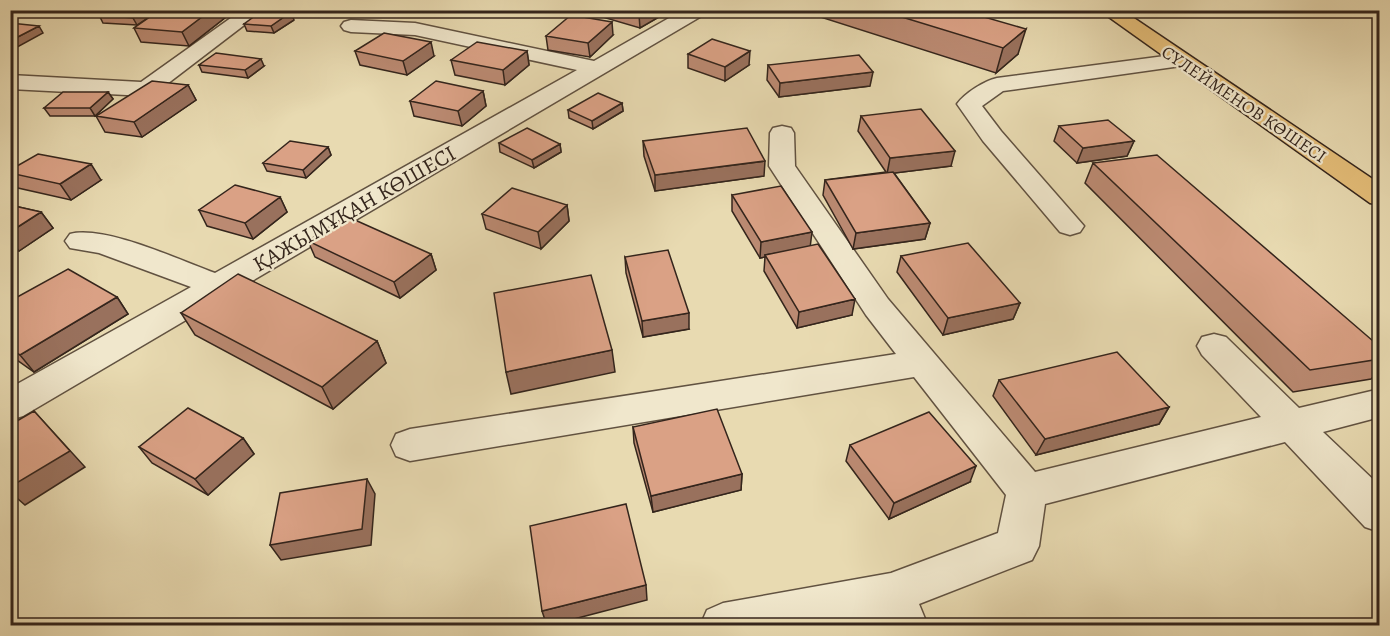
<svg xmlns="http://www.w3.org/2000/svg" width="1390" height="636" font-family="Alegreya,serif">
<rect width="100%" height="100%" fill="#e8dab1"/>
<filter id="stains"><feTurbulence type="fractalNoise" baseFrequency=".00333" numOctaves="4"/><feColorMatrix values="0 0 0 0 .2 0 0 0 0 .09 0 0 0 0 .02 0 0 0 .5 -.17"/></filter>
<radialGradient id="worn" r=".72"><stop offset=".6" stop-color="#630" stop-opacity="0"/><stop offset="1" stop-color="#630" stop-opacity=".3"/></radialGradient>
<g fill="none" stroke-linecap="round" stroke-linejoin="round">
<defs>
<path id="minor" d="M242 10H264L154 94 146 96 10 89V75L141 82Z
M683 10H707L705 14 23 416 10 420V388L191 287 99 253 70 248 65 241 70 234C105 225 179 260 215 273L577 70 415 35 351 32 344 30 341 26 344 22 351 20 415 23 594 61Z
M1180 54 1188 55 1191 60 1188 65 1003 91 982 106 1001 131 1084 226 1080 232 1070 235 1060 232 983 141 957 104C965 93 984 81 997 78Z
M782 126 791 128 794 133 795 166 888 299 1035 472 1261 417 1202 355 1197 346 1202 337 1214 334 1226 337 1299 408 1380 389V417L1323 432 1380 486V532L1365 527 1285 442 1045 504 1039 546 1032 560 919 604 928 626H882L878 618 840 626H700L707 610 723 603 891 573 998 533 1006 495 914 377 410 461 396 456 391 445 396 434 410 429 896 354 866 315 769 166 770 133 773 128Z"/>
<path id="major" d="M1099 10H1122L1380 184V205L1370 203Z"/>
</defs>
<use href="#minor" stroke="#615241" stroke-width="3"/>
<use href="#major" stroke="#34251c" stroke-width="3"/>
<use href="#minor" fill="#f0e7cc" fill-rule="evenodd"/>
<use href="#major" fill="#e4bd78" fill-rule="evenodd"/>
</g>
<path fill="#bb8a72" stroke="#34251c" stroke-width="1.5" d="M107 10H158V11L137 25 103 23 99 15Z
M160 10H223L226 17 189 46 141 42 134 28Z
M598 10H671L640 28 599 16Z
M811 10H960L1018 54 996 73 811 14Z
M294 20 274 33 247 31 244 24Z
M613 35 590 57 548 50 546 36Z
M355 51 434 56 407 75 360 65Z
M527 51 529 65 505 85 455 75 451 60Z
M688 54 749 65 725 81 688 68Z
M199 65 264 66 248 78 202 72Z
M768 65 870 86 779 97 767 80Z
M188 85 196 100 142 137 105 132 96 116Z
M483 91 486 106 462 126 414 116 410 101Z
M108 92 113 99 95 116H50L44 108Z
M622 103 623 111 593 129 569 118 568 110Z
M861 116 951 166 894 173 930 223 925 239 853 249 823 195 825 180 886 172 858 131Z
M1059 126 1134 141 1127 156 1077 163 1054 141Z
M643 141 764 176 655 191 644 156Z
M499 143 560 144 561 152 534 168 500 152Z
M328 147 331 155 306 178 267 171 263 163Z
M1093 163 1380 347V370L1371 379 1293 392 1085 183Z
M10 170 101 180 71 200 18 188 10 177Z
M732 195 810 246 852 315 797 328 764 271 765 257 760 258 732 211Z
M280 197 287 212 253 239 207 226 199 210Z
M10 205 41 212 53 228 19 251 10 249Z
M567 205 569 221 541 249 486 229 482 214Z
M308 241 431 254 436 270 400 298 315 257Z
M901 256 1020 303 1013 319 943 335 897 272Z
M625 257 689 329 643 337 626 273Z
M117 297 128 314 34 372 10 355V301Z
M181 313 377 341 386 363 333 409 195 335Z
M999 380 1169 407 1159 424 1036 455 993 396Z
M633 427 742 474 741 490 653 512 634 443Z
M243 438 254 454 208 495 152 463 139 447Z
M850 445 970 482 889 519 846 461Z"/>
<path fill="#99715d" stroke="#34251c" stroke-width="1.5" d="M14 10H32L10 22V12Z
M145 10H158V11L137 25 133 18Z
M211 10H223L226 17 189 46 182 32Z
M647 10H671L640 28 639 15Z
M291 12 294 20 274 33 271 26Z
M612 22 613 35 590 57 588 43Z
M39 26 43 33 10 51V41Z
M1026 29 1018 54 996 73 1003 48Z
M431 42 434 56 407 75 403 61Z
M527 51 529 65 505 85 503 70Z
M750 51 749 65 725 81V67Z
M261 59 264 66 248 78 245 70Z
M873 72 870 86 779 97 780 83Z
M188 85 196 100 142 137 134 122Z
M483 91 486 106 462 126 458 111Z
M108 92 113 99 95 116 90 108Z
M622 103 623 111 593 129 592 121Z
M1134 141 1127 156 1077 163 1083 148Z
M560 144 561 152 534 168 532 160Z
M328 147 331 155 306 178 303 170Z
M955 151 951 166 887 174 890 158Z
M765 161 764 176 655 191V175Z
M91 164 101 180 71 200 60 184Z
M280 197 287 212 253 239 245 223Z
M567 205 569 221 541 249 538 232Z
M41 212 53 228 19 251 10 240V232Z
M930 223 925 239 853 249 856 233Z
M812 232 810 248 765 255V257L760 258 761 242Z
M431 254 436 270 400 298 394 282Z
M117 297 128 314 34 372 20 355Z
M855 299 852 315 797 328 799 312Z
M1020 303 1013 319 943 335 948 318Z
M689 313V329L643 337 642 321Z
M377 341 386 363 333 409 322 387Z
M612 350 615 372 511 394 506 372Z
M1169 407 1159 424 1036 455 1045 439Z
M34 411 85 467 25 505 10 492V487Z
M243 438 254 454 208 495 195 479Z
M976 466 970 482 889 519 894 503Z
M742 474 741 490 653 512 651 496Z
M367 479 375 494 371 545 281 560 270 545Z
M646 585 647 600 547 626 542 611Z"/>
<path fill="#daa185" stroke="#34251c" stroke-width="1.5" d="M107 10H145L133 18 99 15Z
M160 10H211L182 32 134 28Z
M263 10H272L291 12 271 26 244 24Z
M624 10H647L639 15Z
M879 10H960L1026 29 1003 48Z
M571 15 612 22 588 43 546 36Z
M10 23 39 26 10 41Z
M384 33 431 42 403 61 355 51Z
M712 39 750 51 725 67 688 54Z
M477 42 527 51 503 70 451 60Z
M216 53 261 59 245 70 199 65Z
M859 55 873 72 780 83 768 65Z
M152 81 188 85 134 122 96 116Z
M436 81 483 91 458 111 410 101Z
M63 92H108L90 108H44Z
M598 93 622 103 592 121 568 110Z
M921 109 955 151 890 158 861 116Z
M1108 120 1134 141 1083 148 1059 126Z
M527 128 560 144 532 160 499 143Z
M747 128 765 161 655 175 643 141Z
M290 141 328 147 303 170 263 163Z
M38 154 91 164 60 184 10 173V170Z
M1157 155 1380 347V359L1310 370 1093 163Z
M893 172 930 223 856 233 825 180Z
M235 185 280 197 245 223 199 210Z
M781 186 812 232 761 242 732 195Z
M512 188 567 205 538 232 482 214Z
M10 205 41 212 10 232Z
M346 216 431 254 394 282 308 241Z
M968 243 1020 303 948 318 901 256Z
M818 244 855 299 799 312 765 255Z
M668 250 689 313 642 321 625 257Z
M68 269 117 297 20 355 10 349V301Z
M238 274 377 341 322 387 181 313Z
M591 275 612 350 506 372 494 293Z
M1117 352 1169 407 1045 439 999 380Z
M188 408 243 438 195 479 139 447Z
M717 409 742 474 651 496 633 427Z
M34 411 70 451 10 487V425Z
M929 412 976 466 894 503 850 445Z
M367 479 362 529 270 545 280 493Z
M626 504 646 585 542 611 530 526Z"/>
<g text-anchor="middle" stroke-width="4.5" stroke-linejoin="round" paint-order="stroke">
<g font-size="18" fill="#34251c" stroke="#f0e7cc">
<text transform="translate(1244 104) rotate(34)" y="6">СҮЛЕЙМЕНОВ КӨШЕСІ</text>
</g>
<g font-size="22" fill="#34251c" stroke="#f0e7cc">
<text transform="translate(354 208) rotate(-30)" y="8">ҚАЖЫМҰҚАН КӨШЕСІ</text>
</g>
</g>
<rect width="1390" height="636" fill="none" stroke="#e8dab1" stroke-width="36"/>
<rect x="12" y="12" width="1366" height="612" fill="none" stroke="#34251c" stroke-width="3"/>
<rect x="18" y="18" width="1354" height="600" fill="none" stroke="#34251c" stroke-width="1.5"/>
<rect width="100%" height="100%" filter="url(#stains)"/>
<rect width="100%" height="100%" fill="url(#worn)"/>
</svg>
